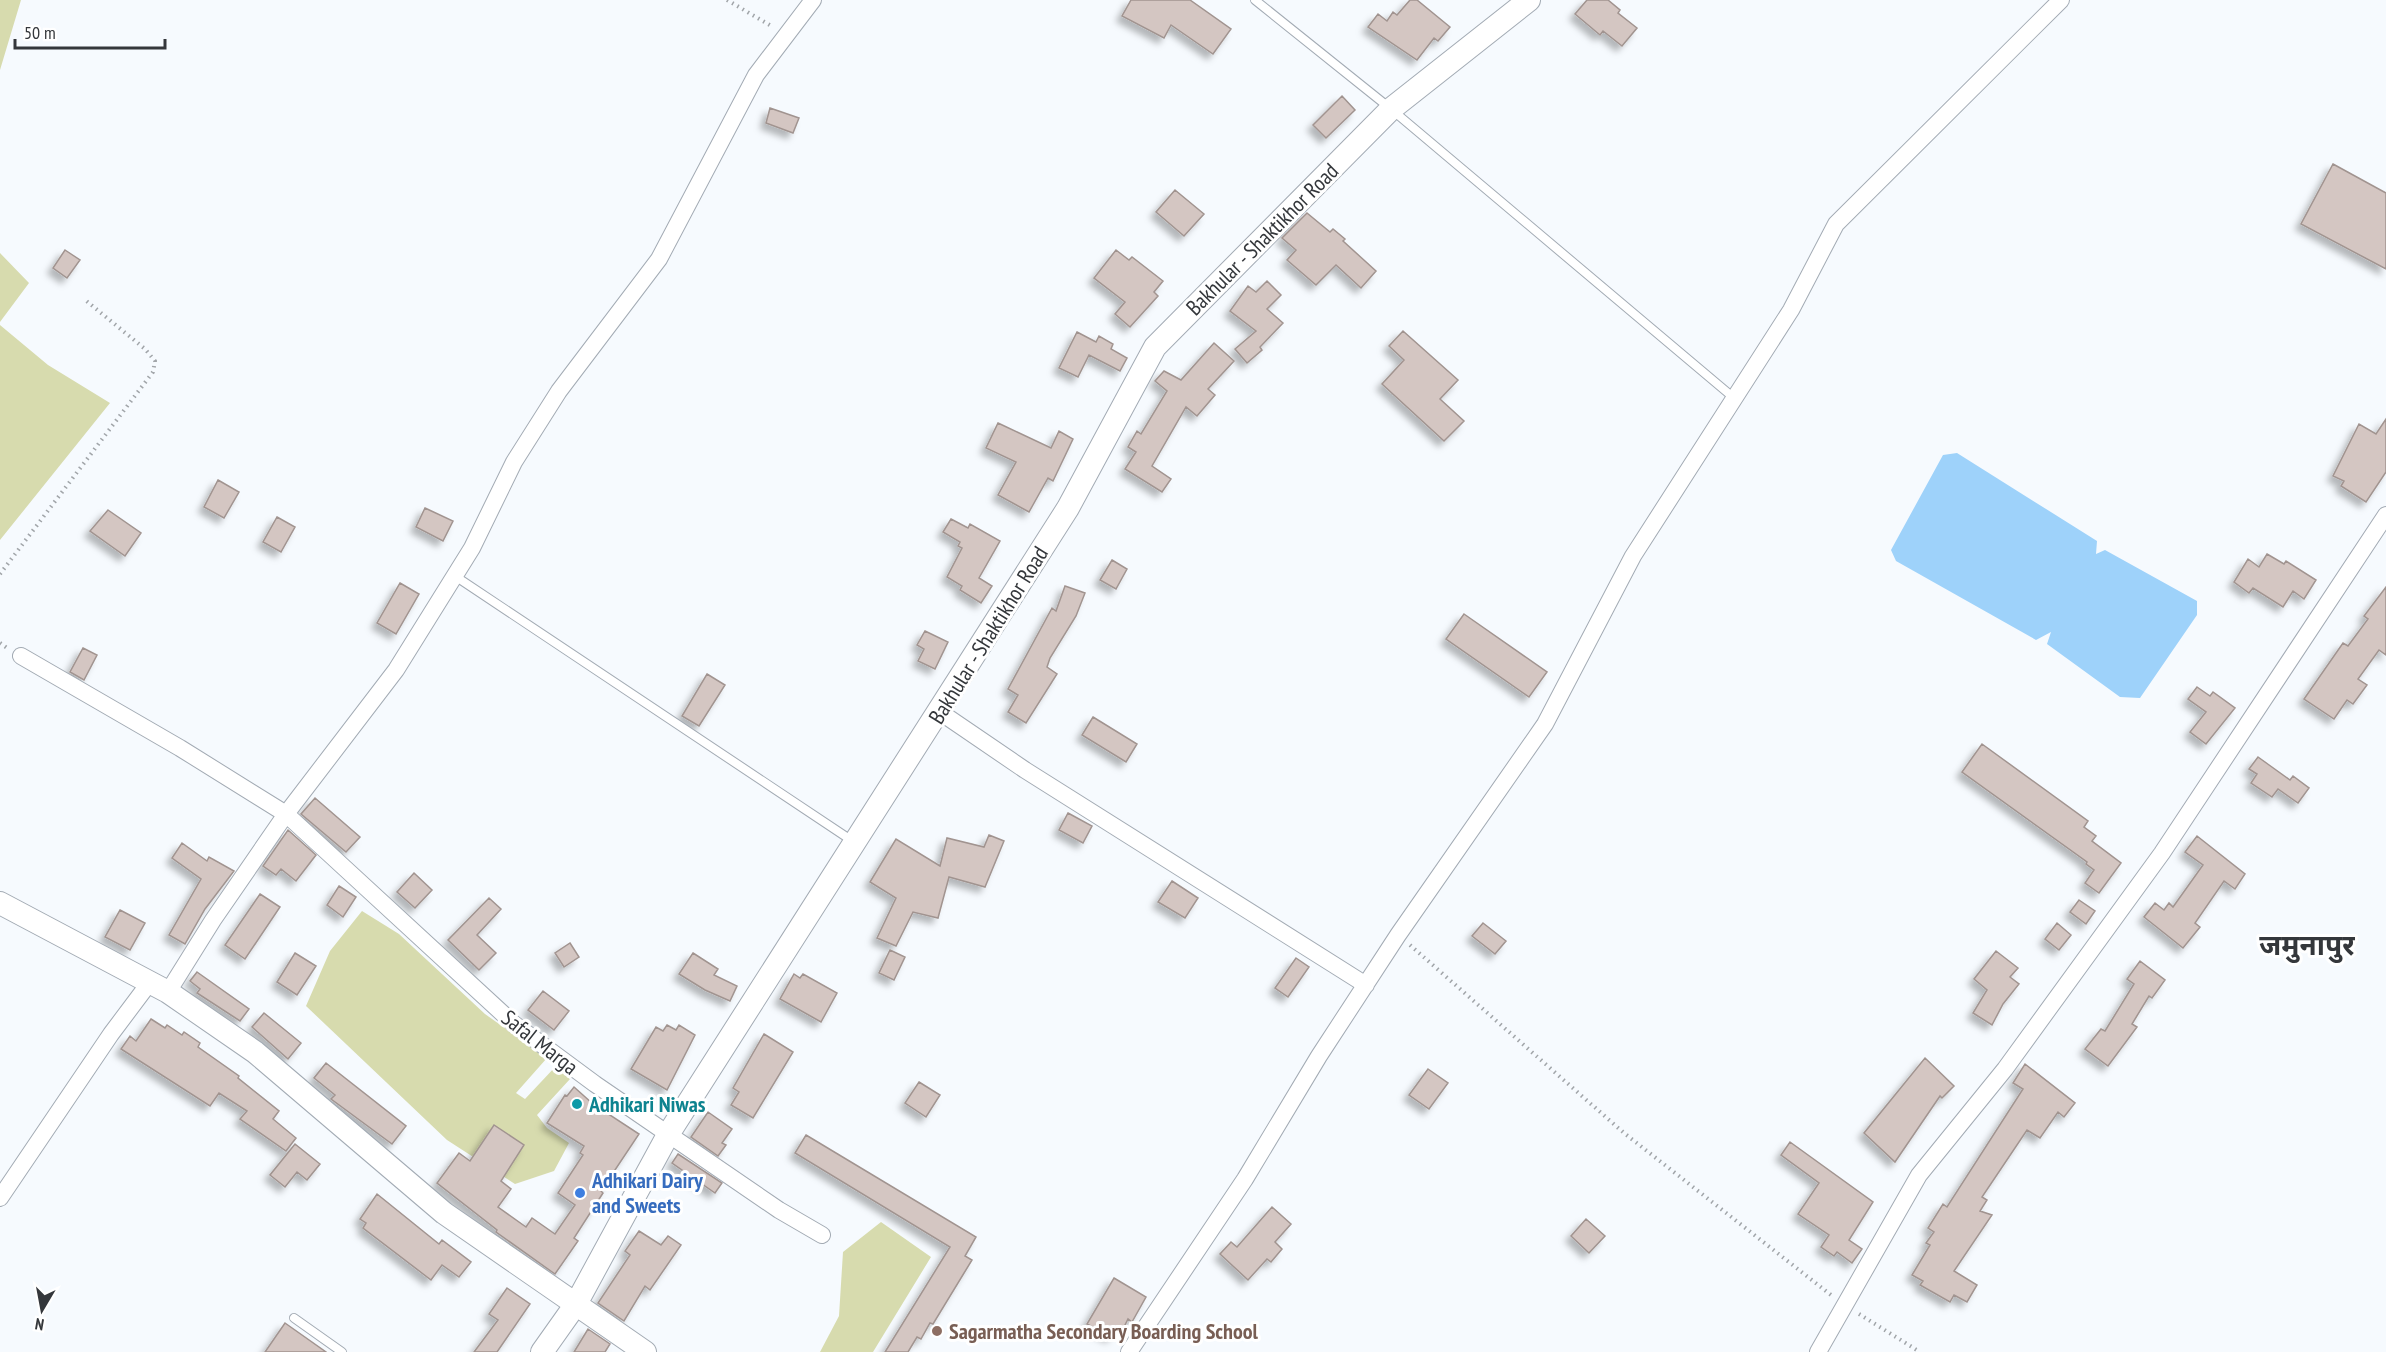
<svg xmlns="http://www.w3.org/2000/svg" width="2386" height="1352" font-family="'PT Sans Narrow','Noto Sans Devanagari',sans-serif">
<defs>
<filter id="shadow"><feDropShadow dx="-5.5" dy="5.5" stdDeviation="3" flood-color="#0004"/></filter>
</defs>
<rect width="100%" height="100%" fill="#f6fafe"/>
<path fill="#d7dbae" d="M0 0H21L0 70Z
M0 253 29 283 0 322Z
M0 325 48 365 110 403 0 540Z
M362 911 399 934 485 1014 547 1058 516 1093 525 1099 556 1066 570 1079 537 1115 547 1128 569 1143 554 1171 515 1184 447 1140 306 1006 330 951Z
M881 1222 931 1257 873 1352H820L839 1316 843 1252Z"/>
<path fill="#9ed2fa" d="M1957 453 2097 541 2096 554 2105 550 2197 601V615L2140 698 2120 697 2047 644 2051 632 2036 640 1896 561 1891 550 1943 455Z"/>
<path fill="#d4c6c2" stroke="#a19490" stroke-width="1.5" filter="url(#shadow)" d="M1131 0H1190L1231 29 1213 54 1171 25 1164 38 1122 16Z
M1410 0H1417L1450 27 1438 41 1434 38 1417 60 1368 27 1378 14 1387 21 1393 12 1397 15Z
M1587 0H1608L1620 10 1618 13 1637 28 1622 46 1603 31 1600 35 1575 14Z
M1342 96 1355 110 1326 138 1313 125Z
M770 108 799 118 793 133 766 123Z
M2333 164 2386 193V269L2301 224Z
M1175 190 1204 214 1184 236 1156 212Z
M1307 213 1330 232 1333 229 1345 239 1343 241 1376 271 1361 288 1336 265 1316 285 1287 260 1296 250 1282 238Z
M65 250 80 260 67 278 53 268Z
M1116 250 1129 260 1132 257 1163 281 1154 292 1158 296 1130 327 1115 314 1125 302 1094 278Z
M1267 281 1281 295 1267 309 1283 323 1260 347 1262 350 1247 363 1235 349 1256 331 1230 311 1248 286 1256 292Z
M1403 331 1458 380 1440 399 1464 421 1444 441 1382 384 1404 360 1389 346Z
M1077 332 1096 342 1099 336 1113 344 1111 349 1127 358 1120 371 1089 355 1078 377 1059 368Z
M1214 343 1234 361 1208 389 1215 395 1197 416 1186 407 1152 466 1171 479 1162 492 1125 469 1136 452 1128 447 1137 431 1141 434 1167 391 1155 381 1164 371 1181 380Z
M2386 419V472L2366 502 2341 486 2344 481 2333 476 2359 424 2376 434Z
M998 423 1051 448 1059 431 1073 439 1053 481 1048 478 1029 512 998 495 1016 462 986 448Z
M218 480 239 492 224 518 204 507Z
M425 508 453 521 443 541 416 527Z
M108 510 141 533 125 556 90 531Z
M277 517 295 527 281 552 263 542Z
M951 519 968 528 970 524 1000 541 979 578 992 586 981 603 960 590 962 586 947 577 962 548 958 546 960 542 943 532Z
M2267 554 2284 564 2286 561 2316 580 2304 599 2293 591 2283 607 2253 588 2249 593 2234 582 2248 559 2259 567Z
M1112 560 1127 569 1116 589 1100 580Z
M400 583 419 594 396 634 377 623Z
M1065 586 1085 593 1076 616 1050 658 1047 667 1057 674 1026 723 1008 712 1018 695 1008 689 1052 608 1056 611Z
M2386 587V655L2379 650 2358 679 2367 685 2353 704 2347 700 2334 719 2304 699 2343 643 2348 646 2368 619 2364 616Z
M1464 614 1547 672 1529 697 1446 639Z
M925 631 948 642 935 669 918 661 924 649 917 645Z
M83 648 97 655 84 680 70 672Z
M707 674 725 685 699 726 682 716Z
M2197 687 2210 696 2213 692 2235 708 2206 744 2190 732 2206 712 2188 699Z
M1093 717 1137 744 1126 762 1082 735Z
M1982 744 2088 821 2084 827 2096 836 2092 841 2121 863 2099 893 2085 883 2094 870 2086 864 2087 862 1962 772Z
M2258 757 2290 780 2293 776 2309 788 2298 803 2278 789 2272 797 2251 783 2257 774 2249 769Z
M315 798 360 837 346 852 301 814Z
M1068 813 1092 826 1083 843 1059 830Z
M288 830 316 855 296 881 281 869 276 875 263 866Z
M989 835 1004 841 985 887 949 877 938 918 913 912 896 946 877 938 896 898 870 882 896 839 940 866 947 838 984 847Z
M2197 836 2245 874 2235 889 2224 881 2195 923 2200 927 2183 948 2144 917 2155 903 2164 910 2169 903 2173 907 2203 865 2185 852Z
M182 843 207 861 209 857 234 871 205 909 185 944 169 935 201 879 172 858Z
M414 873 432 890 415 908 397 892Z
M1172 881 1198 898 1185 918 1158 902Z
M339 886 356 897 343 917 327 905Z
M260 894 280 907 245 959 225 945Z
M489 898 501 909 477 935 496 953 479 970 448 940Z
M2079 900 2095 911 2086 924 2070 912Z
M120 910 145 923 130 950 105 937Z
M1483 923 1506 941 1495 954 1472 936Z
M2057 923 2071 935 2059 950 2045 939Z
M570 943 579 957 564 967 555 953Z
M890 950 905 957 894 980 879 973Z
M1996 951 2018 968 2010 977 2019 984 2003 1004 1992 1025 1973 1013 1987 990 1974 979Z
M295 953 316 966 297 995 277 982Z
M693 953 718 969 714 975 737 986 730 1001 705 990 679 974Z
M1296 958 1309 967 1288 997 1275 988Z
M2140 961 2165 980 2152 998 2149 996 2132 1024 2137 1027 2108 1066 2085 1049 2101 1029 2105 1031 2134 984 2127 979Z
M197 972 249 1009 240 1021 197 993 200 989 190 981Z
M794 974 800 978 803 974 837 993 821 1022 780 999Z
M543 991 569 1011 554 1030 528 1010Z
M264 1013 301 1043 288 1059 252 1027Z
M151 1019 165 1028 167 1025 182 1035 184 1032 200 1043 198 1047 239 1076 238 1078 279 1111 273 1119 296 1138 286 1151 240 1119 247 1111 219 1093 210 1106 121 1049 130 1036 136 1041Z
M667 1025 676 1030 679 1025 695 1035 667 1090 631 1069 656 1027 663 1031Z
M764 1034 793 1052 753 1118 731 1105 739 1092 733 1088Z
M1925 1058 1954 1086 1942 1098 1940 1096 1895 1162 1864 1133Z
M326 1063 406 1126 392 1144 331 1099 335 1095 314 1078Z
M2025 1064 2075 1103 2064 1117 2058 1112 2040 1138 2027 1130 1982 1197 1987 1200 1980 1211 1992 1215 1954 1271 1977 1285 1967 1302 1954 1295 1950 1302 1920 1285 1923 1281 1912 1275 1930 1245 1926 1243 1934 1232 1928 1228 1943 1204 1947 1207 2023 1089 2013 1083Z
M1428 1069 1448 1083 1429 1109 1409 1095Z
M919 1082 940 1095 926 1117 905 1103Z
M574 1087 593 1104 639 1134 601 1191 603 1193 574 1238 578 1241 555 1274 496 1232 497 1230 437 1183 459 1153 470 1161 494 1125 524 1145 501 1181 511 1189 498 1207 526 1227 532 1218 555 1234 575 1205 558 1193 583 1155 580 1153 584 1146 547 1123 565 1095 567 1096Z
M708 1112 732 1129 722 1143 726 1145 718 1156 691 1137Z
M806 1135 976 1237 965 1256 972 1260 933 1324 930 1323 921 1339 917 1337 908 1352H885L950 1247 795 1153Z
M1790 1142 1873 1202 1849 1240 1862 1249 1852 1263 1837 1252 1834 1256 1821 1247 1829 1235 1798 1214 1819 1183 1781 1155Z
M295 1144 320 1164 307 1180 297 1172 285 1187 270 1175Z
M678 1154 722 1183 715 1193 672 1163Z
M377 1194 439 1244 442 1240 471 1262 459 1277 442 1265 431 1280 363 1228 366 1223 360 1219Z
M1272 1207 1291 1224 1275 1242 1282 1249 1271 1262 1267 1259 1248 1280 1220 1254 1231 1242 1237 1247Z
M1586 1219 1605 1236 1589 1253 1571 1236Z
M639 1231 661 1245 668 1236 681 1245 650 1290 645 1286 624 1321 598 1303 630 1255 625 1251Z
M1114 1278 1146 1297 1132 1322 1128 1319 1123 1329 1118 1326 1111 1337 1087 1324Z
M507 1288 530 1304 497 1352H474L498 1320 489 1314Z
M285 1323 326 1352H265Z
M588 1329 610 1344 605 1352H574Z"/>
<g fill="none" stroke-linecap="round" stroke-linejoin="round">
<defs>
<path id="lane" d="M1255 0 1391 109 1734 398
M455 576 854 842
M294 1318 342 1352"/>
<path id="street" d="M21 656 180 748 286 814 514 1024 595 1084 779 1210 822 1235
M940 712 1025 770 1366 985
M168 992 213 920 286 814 396 670 472 548 514 462 559 391 659 259 756 75 813 0
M0 1198 111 1034 150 982
M1129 1352 1245 1179 1319 1056 1398 935 1545 724 1633 556 1791 310 1836 224 2061 0
M1818 1352 1919 1175 2005 1069 2162 853 2386 515"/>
<path id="secondary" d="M0 903 168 992 255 1052 444 1213 645 1352
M542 1352 576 1304 669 1133 1068 508 1155 347 1391 109 1529 0"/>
</defs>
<use href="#lane" stroke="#a3abb4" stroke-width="10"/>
<use href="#street" stroke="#a3abb4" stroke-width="18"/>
<use href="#secondary" stroke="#a3abb4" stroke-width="24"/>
<path stroke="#a1a5a9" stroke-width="4" stroke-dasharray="1.5 4.5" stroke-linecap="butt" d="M727 0 773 27
M0 574 153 372 155 361 145 349 84 299
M0 643 7 648
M1410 945 1624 1133 1831 1295
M1859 1314 1920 1352"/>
<use href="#lane" stroke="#fff" stroke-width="8"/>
<use href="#street" stroke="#fff" stroke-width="16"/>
<use href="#secondary" stroke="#fff" stroke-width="22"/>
</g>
<circle fill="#0f9aa8" stroke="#fff" stroke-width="2" cx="577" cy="1104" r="6"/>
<circle fill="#3f7fe0" stroke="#fff" stroke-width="2" cx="580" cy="1193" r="6"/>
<circle fill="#8d6e63" stroke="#fff" stroke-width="2" cx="937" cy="1331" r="6"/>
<g text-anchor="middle" stroke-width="6" stroke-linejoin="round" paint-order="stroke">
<g font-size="22" fill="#34373b" stroke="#fff">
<text transform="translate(1262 239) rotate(-45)" y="8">Bakhular - Shaktikhor Road</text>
<text transform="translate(988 635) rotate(-58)" y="8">Bakhular - Shaktikhor Road</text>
<text transform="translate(540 1042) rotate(38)" y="8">Safal Marga</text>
</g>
<g font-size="22" font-weight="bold" fill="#0d838f" stroke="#fff" text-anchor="start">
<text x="589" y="1112">Adhikari Niwas</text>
</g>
<g font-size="22" font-weight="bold" fill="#366cbe" stroke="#fff" text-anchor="start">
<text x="592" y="1188">Adhikari Dairy<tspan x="592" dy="25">and Sweets</tspan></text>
</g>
<g font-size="22" font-weight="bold" fill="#785e54" stroke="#fff" text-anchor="start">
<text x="949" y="1339">Sagarmatha Secondary Boarding School</text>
</g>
<g font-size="28" font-weight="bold" fill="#34373b" stroke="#fff">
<text x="2307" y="955">जमुनापुर</text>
</g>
</g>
<g transform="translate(42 1310) rotate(190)" stroke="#ffffff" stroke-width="4.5" paint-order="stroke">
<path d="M0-4.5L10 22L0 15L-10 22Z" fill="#34373b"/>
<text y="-9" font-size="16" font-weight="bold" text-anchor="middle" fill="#34373b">N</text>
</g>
<path d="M15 39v9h150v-9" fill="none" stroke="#34373b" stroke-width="3"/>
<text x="24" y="39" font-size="18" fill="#34373b" stroke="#ffffff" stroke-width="4.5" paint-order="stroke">50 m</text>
</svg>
